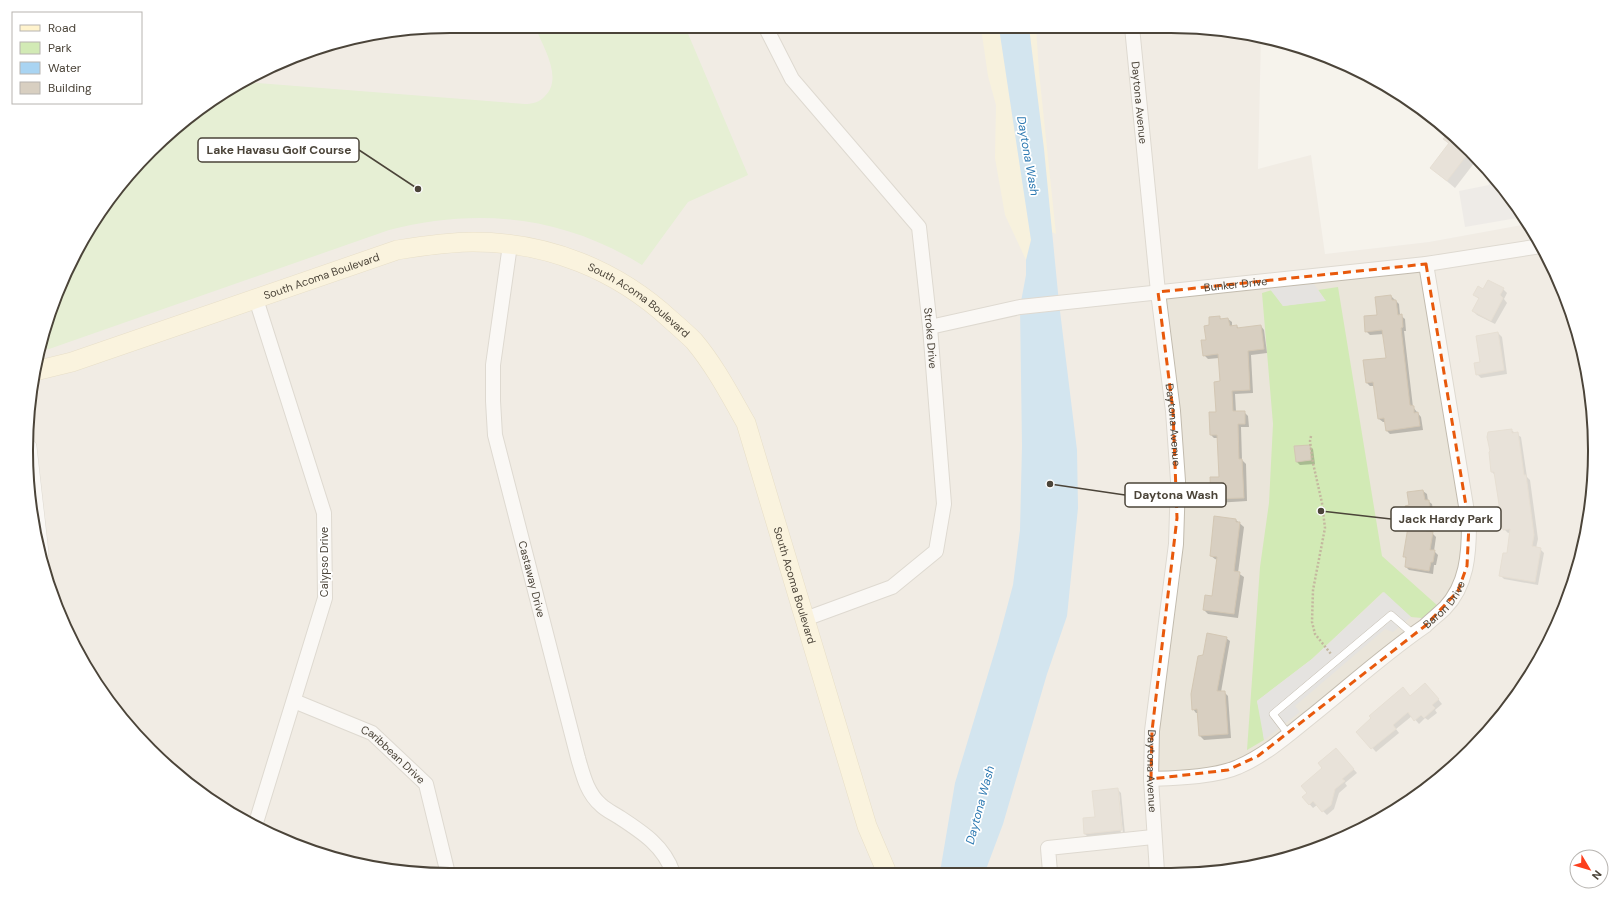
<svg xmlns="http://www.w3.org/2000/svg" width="1621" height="901" font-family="'DM Sans',sans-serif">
<rect width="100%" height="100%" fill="#f6f3ec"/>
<path fill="#eae5da" d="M1198 27 1261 37 1258 169 1311 155 1325 254 1429 242 1527 224 1551 263 1581 341 1594 423 1591 506 1572 587 1538 663 1471 750 1406 804 1307 852 1226 871 423 874 314 853 238 818 171 770 131 730 83 663 58 613 34 534 27 478 30 395 41 340 70 263 98 214 150 151 192 114 263 70 314 48 395 30Z"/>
<path fill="#d2eab5" d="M536 29H686L748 175 688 202 642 265C563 216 478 207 389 230L49 349 39 347 70 263 98 214 150 150 192 114 243 82 525 104C533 104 540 102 545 96 563 79 544 48 536 29Z
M1338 287 1382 556 1438 606 1422 618 1411 617 1383 592 1312 659 1257 701 1262 721 1264 740 1247 750 1260 567 1269 503 1273 424 1262 293 1272 290 1283 306 1325 300 1318 290Z"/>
<path fill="#f9efc9" d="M1036 27 1039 72 1056 234 1043 228 1041 258 1026 260 1005 215 995 158 996 105 988 76 981 28Z"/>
<path fill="#e5e3e0" d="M1489 172 1507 192 1523 217 1465 227 1459 191 1489 185 1487 174Z
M1314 284 1326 301 1283 306 1269 288Z
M1384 592 1411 617 1393 632 1385 629 1295 706 1300 712 1264 740 1257 701 1312 659Z"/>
<path fill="#a9d4f2" d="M1029 27 1044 149 1059 303 1077 450 1078 508 1067 616 1047 674 1003 824 985 872H940L955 783 998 641 1013 585 1020 530 1022 446 1020 307 1026 275V260L1031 240 999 28Z"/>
<path fill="#0003" d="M1434 120 1451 131 1484 167 1483 169 1475 162 1455 188 1431 168 1449 144 1444 139 1446 137 1431 124Z
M1503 289 1507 293 1504 299 1507 303 1495 324 1477 315 1473 311 1479 299 1474 295Z
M1391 296 1399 304 1400 315 1405 319 1406 331H1404L1413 407 1421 417 1423 430 1390 434 1387 431 1385 422H1383L1379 419 1374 386H1370L1367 383 1387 359 1384 334 1370 335 1366 331Z
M1219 317 1222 320 1228 319 1232 322V327L1237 326 1239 329 1261 326 1264 330 1267 353 1251 355 1253 393 1235 394 1236 412H1244L1248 416 1249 427H1241L1242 460 1246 464 1247 501 1216 503 1212 499 1220 478 1218 438H1214L1211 435 1217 413 1221 382 1219 358 1208 359 1204 355 1211 326Z
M1498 333 1502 337 1507 374 1481 378 1477 374 1481 363Z
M1511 430 1521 437 1527 477 1530 480 1538 539 1536 548 1540 549 1544 553 1538 585 1504 579 1500 575 1508 554 1511 532 1508 533 1504 529 1495 475 1492 472Z
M1309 446 1313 449 1315 464 1300 465 1297 462Z
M1423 491 1427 494 1428 501 1432 504 1434 515 1427 516 1429 533H1432L1436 537 1434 551 1438 555 1436 565H1434L1433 574 1409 570 1406 567 1407 559 1404 556 1409 527 1410 506Z
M1236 520 1244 527 1238 573 1244 577 1238 618 1208 614 1204 610 1213 598 1218 560 1215 559 1211 556Z
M1226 638 1230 641 1221 692H1224L1228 696 1231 738 1204 740 1200 736 1199 713H1196L1193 709 1204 656Z
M1429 688 1442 704 1435 710 1437 713 1428 720 1425 718 1419 724 1412 716 1396 729 1399 733 1376 752 1358 732 1410 697Z
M1339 753 1357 773 1345 783 1347 786 1339 793 1334 809 1327 815 1317 805 1313 808 1303 797 1308 793Z
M1117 789 1121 793 1125 834H1123L1119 792H1117L1121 834 1089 838 1085 834 1084 819 1096 818Z"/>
<path fill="#d8cfc1" stroke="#d3c7b4" d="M1450 131 1471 154 1468 158 1466 156 1447 181 1430 168 1449 143 1443 139Z
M1488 280 1504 288 1500 295 1503 298 1491 321 1472 311 1479 298 1473 295 1478 286 1483 289Z
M1391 295 1392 300H1396L1398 315 1402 314 1403 327 1401 328 1410 405 1414 406V413L1418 412 1420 426 1386 431 1384 418 1378 419 1373 382 1366 383 1363 360 1386 358 1382 330 1365 332 1364 316 1377 315 1375 297Z
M1220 316V319L1228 318 1230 326 1237 325V328L1261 325 1264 349 1248 351 1250 390 1232 391 1233 411H1245V424H1238L1239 459H1242L1244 498 1211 499 1210 477H1219L1217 435H1210L1209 412H1216L1214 382 1220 381 1218 354 1203 356 1201 340H1206L1204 326 1209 325V317Z
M1498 332 1504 370 1476 375 1474 363 1480 362 1476 336Z
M1512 429V433L1518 432 1524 475H1526L1534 535 1532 546 1541 548 1535 582 1499 576 1503 553H1507L1510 529 1503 530 1494 472H1491L1489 452 1490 451 1487 437 1488 432Z
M1310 445 1311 460 1296 462 1294 446Z
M1423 490 1425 500H1429L1430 512 1424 513 1426 531 1433 532 1430 550H1435L1433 562H1431L1429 571 1405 567 1406 557H1403L1408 527 1405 506 1409 505 1407 492Z
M1214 516 1236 519V522H1240L1234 571 1240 572 1234 614 1203 610 1205 595 1212 596 1217 557 1210 556Z
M1207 633 1227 637 1217 691H1225L1228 734 1199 736 1197 709 1192 710 1191 694 1198 656 1203 655Z
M1425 683 1439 699 1432 705 1435 708 1424 718 1421 715 1414 721 1408 712 1393 725 1396 729 1371 749 1356 732 1371 718 1369 716 1403 687 1410 696Z
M1336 748 1354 769 1342 779 1345 781 1335 789 1331 805 1322 812 1313 801 1309 805 1302 797 1307 793 1301 786 1322 768 1318 763Z
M1118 788 1122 830 1084 834 1083 818 1095 817 1092 791Z"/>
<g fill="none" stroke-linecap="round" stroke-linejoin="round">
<defs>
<path id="service" d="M1289 735 1273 714 1391 615 1413 634"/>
<g id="minor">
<path id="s1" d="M1132 27 1158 292 1173 411 1178 481 1176 544 1152 731 1151 779 1157 872"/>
<path id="s2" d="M766 28 792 79 919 227 930 327 944 504 936 551 892 587 805 619"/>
<path id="s3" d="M510 245 493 365V401L495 435 578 758C583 775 587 793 601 805 606 810 613 813 619 817 642 832 664 846 673 873"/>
<path id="s4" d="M930 327 1020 307 1426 264 1541 246"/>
<path id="s5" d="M294 701 372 733 426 784 448 874"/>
<path id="s6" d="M1151 779C1176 778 1216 777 1238 767 1264 756 1287 736 1308 719 1347 688 1384 654 1425 626 1431 620 1439 614 1445 608 1467 585 1469 554 1469 524L1426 264"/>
<path d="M255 826 325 598 324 513 256 299"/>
<path d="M1050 872 1048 848 1153 837"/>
</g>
<path id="tertiary" d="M28 447 40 553"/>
<g id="secondary">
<path id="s7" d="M35 371 72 362 397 250C422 246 448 242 473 242 548 242 617 270 671 320 679 327 687 334 694 341 715 366 730 395 746 423L867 826 887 873"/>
</g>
</defs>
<use href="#service" stroke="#c2bbae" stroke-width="8"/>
<use href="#minor" stroke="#c2bbae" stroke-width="16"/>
<use href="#tertiary" stroke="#c2bbae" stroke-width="18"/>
<use href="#secondary" stroke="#d6c79b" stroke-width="20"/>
<path stroke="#c4b79f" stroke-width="2.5" stroke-dasharray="2 2" stroke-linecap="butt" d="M1311 436 1310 441 1313 463 1322 503 1325 528 1313 590 1312 622 1315 634 1331 654"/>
<use href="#service" stroke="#fff" stroke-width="7"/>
<use href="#minor" stroke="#fff" stroke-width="14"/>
<use href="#tertiary" stroke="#fff" stroke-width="17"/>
<use href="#secondary" stroke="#fff3cd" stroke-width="19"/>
</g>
<path d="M0 0H1621V901H0ZM1426 264 1469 524 1467 566 1458 591 1425 626 1258 756 1228 770 1151 779 1152 731 1177 518 1173 411 1158 292Z" fill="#f6f3ec" fill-opacity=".55" fill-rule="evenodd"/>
<path fill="none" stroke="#e8590c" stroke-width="3" stroke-dasharray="8 5" stroke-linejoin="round" d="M1426 264 1469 524 1467 566 1458 591 1425 626 1258 756 1228 770 1151 779 1152 731 1177 518 1173 411 1158 292Z"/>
<g text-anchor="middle" stroke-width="3.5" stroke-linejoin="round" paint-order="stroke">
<g font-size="11" fill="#4b4439" stroke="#fff">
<text dy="4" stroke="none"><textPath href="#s1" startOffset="76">Daytona Avenue</textPath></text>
<text dy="4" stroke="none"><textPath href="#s7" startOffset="302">South Acoma Boulevard</textPath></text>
<text dy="4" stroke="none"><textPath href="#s4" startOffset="309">Bunker Drive</textPath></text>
<text dy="4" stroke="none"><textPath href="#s7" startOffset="638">South Acoma Boulevard</textPath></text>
<text dy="4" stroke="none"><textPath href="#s2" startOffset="364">Stroke Drive</textPath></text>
<text dy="4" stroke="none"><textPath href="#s1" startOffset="400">Daytona Avenue</textPath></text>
<text transform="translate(324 562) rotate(-90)" y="4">Calypso Drive</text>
<text dy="4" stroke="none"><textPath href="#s3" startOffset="340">Castaway Drive</textPath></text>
<text dy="4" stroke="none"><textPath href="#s7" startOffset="974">South Acoma Boulevard</textPath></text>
<text dy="4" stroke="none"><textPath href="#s6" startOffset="352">Baron Drive</textPath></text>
<text dy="4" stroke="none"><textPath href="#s5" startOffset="114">Caribbean Drive</textPath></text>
<text dy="4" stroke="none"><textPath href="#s1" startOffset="748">Daytona Avenue</textPath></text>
</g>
<g font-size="12" font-style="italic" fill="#2e7ab2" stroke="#fff">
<text transform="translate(1028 156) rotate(80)" y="4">Daytona Wash</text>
<text transform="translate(980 805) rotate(-75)" y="4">Daytona Wash</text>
</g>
</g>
<path d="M0 0H1621V901H0ZM450 33H1171A417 417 0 0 1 1588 450V451A417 417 0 0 1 1171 868H450A417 417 0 0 1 33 451V450A417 417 0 0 1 450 33Z" fill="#fff" fill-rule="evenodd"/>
<path fill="none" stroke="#4b4439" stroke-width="2" d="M450 33H1171A417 417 0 0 1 1588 450V451A417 417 0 0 1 1171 868H450A417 417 0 0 1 33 451V450A417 417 0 0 1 450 33Z"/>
<path fill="none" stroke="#4b4439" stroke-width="1.5" d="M418 189L359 150M1050 484L1125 495M1321 511L1391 519"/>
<g fill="#4b4439" stroke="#fff" stroke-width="1.5">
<circle cx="418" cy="189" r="4"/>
<circle cx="1050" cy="484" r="4"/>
<circle cx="1321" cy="511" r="4"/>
</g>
<g fill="#fff" stroke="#4b4439" stroke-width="1.5">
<rect x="198" y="138" width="161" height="24" rx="4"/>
<rect x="1125" y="483" width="101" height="24" rx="4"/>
<rect x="1391" y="507" width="110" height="24" rx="4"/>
</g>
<g font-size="12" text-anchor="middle" font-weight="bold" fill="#4b4439">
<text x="279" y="154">Lake Havasu Golf Course</text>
<text x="1176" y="499">Daytona Wash</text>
<text x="1446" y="523">Jack Hardy Park</text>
</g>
<rect x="12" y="12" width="130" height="92" fill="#ffffff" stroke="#b7b4b0"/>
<rect x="20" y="25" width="20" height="6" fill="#fff3cd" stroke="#b7b4b0"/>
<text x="48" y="32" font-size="12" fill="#4b4439">Road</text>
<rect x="20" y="42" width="20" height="12" fill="#d2eab5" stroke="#b7b4b0"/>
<text x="48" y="52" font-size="12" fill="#4b4439">Park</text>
<rect x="20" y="62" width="20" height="12" fill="#a9d4f2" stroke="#b7b4b0"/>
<text x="48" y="72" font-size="12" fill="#4b4439">Water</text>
<rect x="20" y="82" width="20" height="12" fill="#d8cfc1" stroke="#b7b4b0"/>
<text x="48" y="92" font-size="12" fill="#4b4439">Building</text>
<g transform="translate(1589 869) rotate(128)"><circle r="19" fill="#ffffff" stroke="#b7b4b0"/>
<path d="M0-3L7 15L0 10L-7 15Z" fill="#fc3f1d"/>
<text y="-6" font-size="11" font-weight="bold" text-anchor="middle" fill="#4b4439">N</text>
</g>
</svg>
